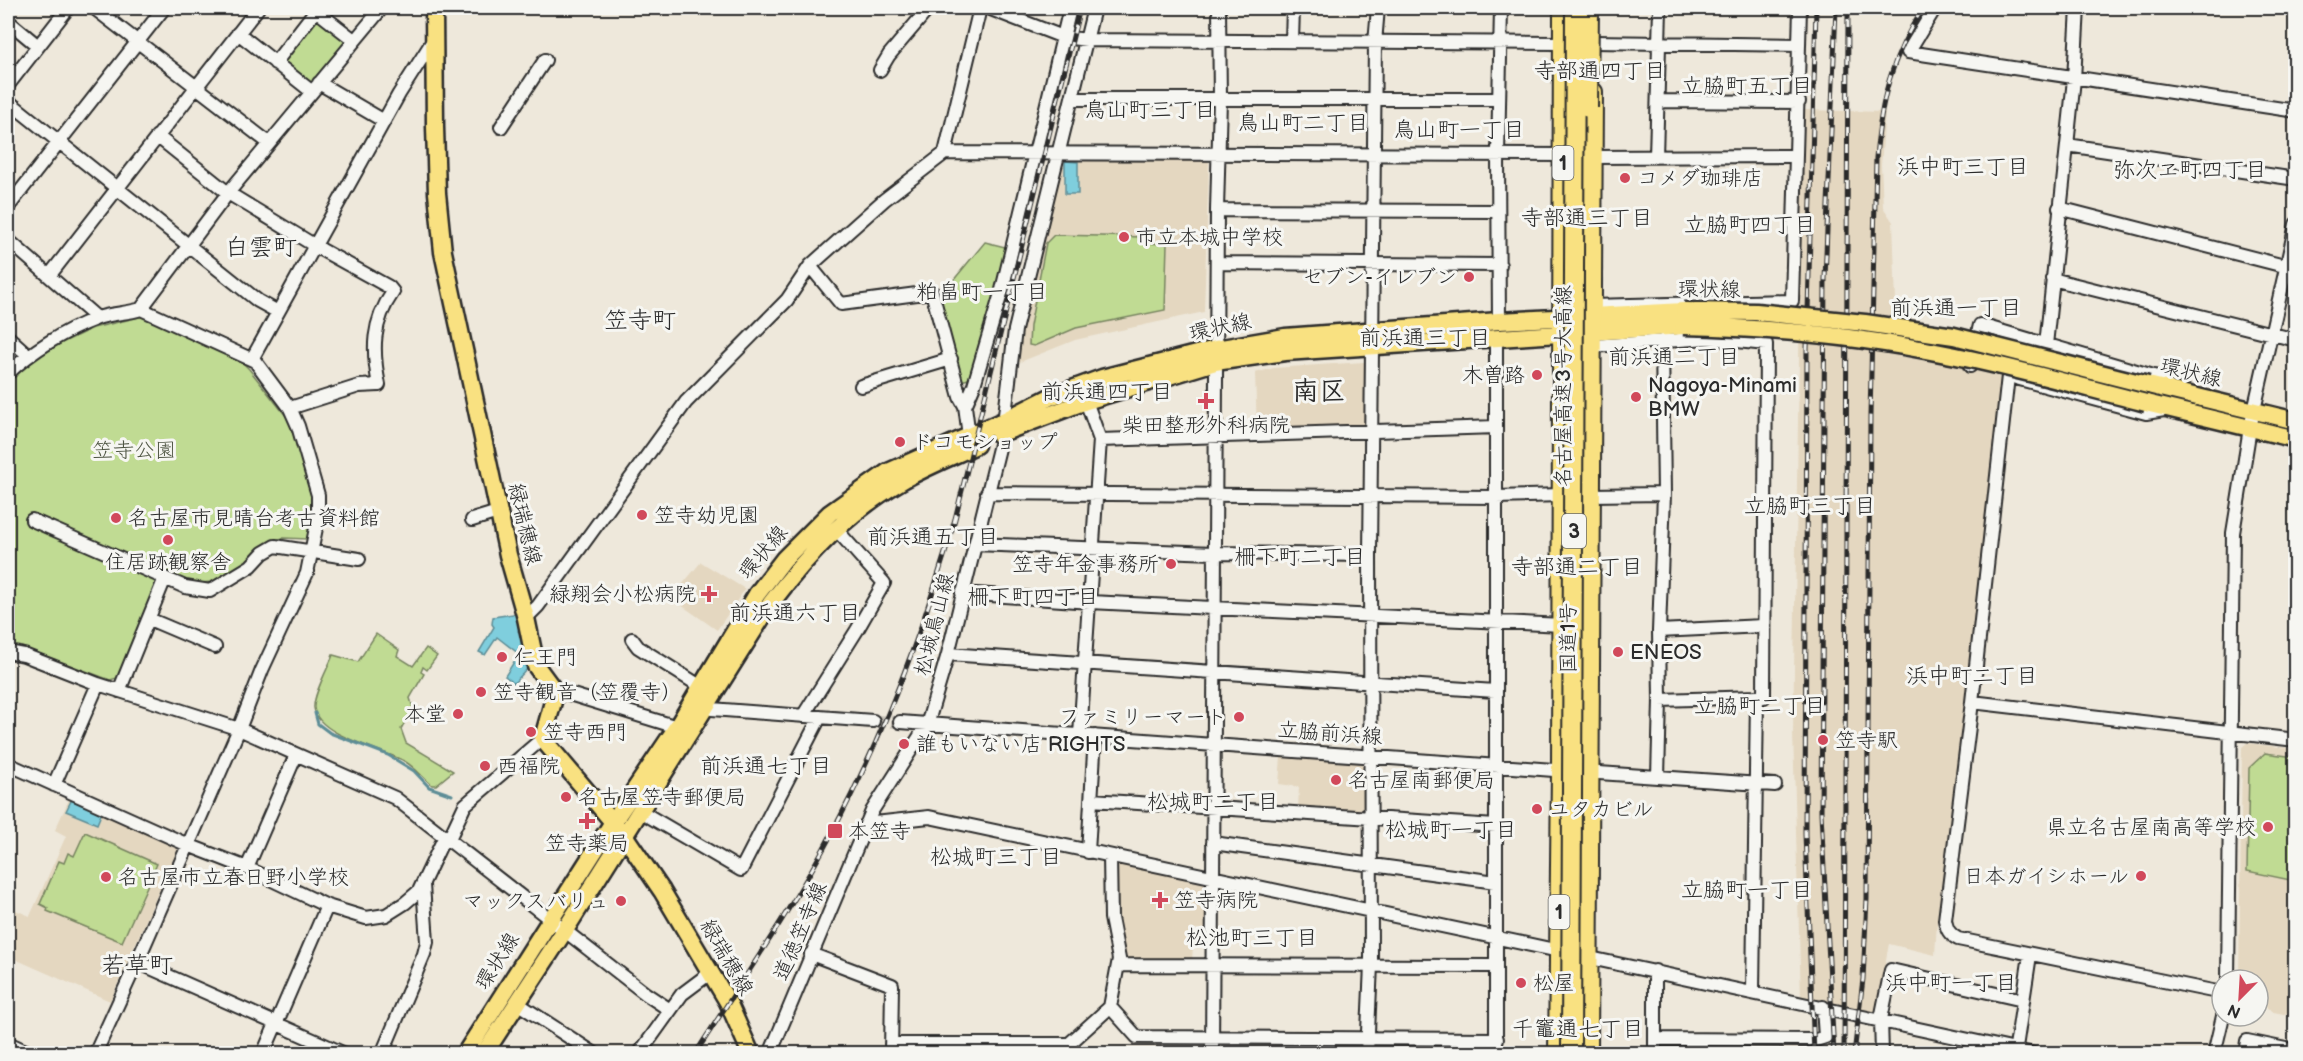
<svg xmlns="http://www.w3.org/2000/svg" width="2303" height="1061" font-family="'Balsamiq Sans','Klee One',sans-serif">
<rect width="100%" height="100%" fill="#eee8db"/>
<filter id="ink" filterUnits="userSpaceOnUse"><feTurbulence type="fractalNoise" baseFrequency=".0167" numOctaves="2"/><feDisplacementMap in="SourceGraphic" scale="12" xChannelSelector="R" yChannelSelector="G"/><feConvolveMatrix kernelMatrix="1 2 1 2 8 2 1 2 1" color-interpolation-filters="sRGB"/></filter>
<g filter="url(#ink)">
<path fill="#e4d7c0" d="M1803 110 1885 112 1881 165 1883 207 1893 222 1898 356 1962 366 2002 377 2005 379 1937 922 1935 955 1889 944 1875 1015 1801 998 1793 733Z
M1065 157 1205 158 1209 162 1204 312 1075 340 1015 364 1020 325 1061 159Z
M1364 362 1367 364V425L1257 431 1255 373 1274 368Z
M701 562 745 589 717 630 671 598Z
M2247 743 2295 749V1016L2273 1012 2258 1002V980H2239L2242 747Z
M1281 756 1363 762 1365 812 1298 810 1299 787 1279 784Z
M71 795 179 846 110 1001 8 956V907L30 916 66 836 55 830Z
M1116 862 1204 882 1206 884 1207 929H1194L1192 961 1125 960 1123 958 1114 916Z"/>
<path fill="#c0db93" stroke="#76835f" stroke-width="1.5" d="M315 15 347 40 309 87 278 62Z
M1054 235 1146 237V243L1167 244 1165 310 1076 328 1034 346 1029 345 1030 326 1046 243Z
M985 242 1009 248 974 371 969 379 960 381 938 299Z
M144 316 242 362 249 369 290 421 312 499 308 539 283 538 272 541 222 581 190 584 163 574 117 678 110 680 19 646 8 645V380L45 351 93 328Z
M376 634 399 650 397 656 413 666 426 648 437 656 427 670 423 667 421 672 424 674 410 698 413 708 401 729 406 743 453 771 436 785H432C422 777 415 767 404 761 381 748 318 736 314 708 313 695 328 668 333 655L358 662Z
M2265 753 2295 757V881L2247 871 2249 768Z
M85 832 157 864 122 942 47 911 48 908 40 904 59 861 64 863 68 853 74 856Z"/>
<path fill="#7fcedd" stroke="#5d8d96" stroke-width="1.5" d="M1065 161 1078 162V194H1065Z
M520 613 522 624 518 631 524 637 529 667 514 683 505 676 519 654 497 637 485 655 479 652 494 627 492 624 493 617Z
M72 799 102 812 97 824 66 811Z"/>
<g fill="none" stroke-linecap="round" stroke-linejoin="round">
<path stroke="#5d8d96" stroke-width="3" d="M315 713 318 724 330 733 388 755 414 771 429 787 452 795"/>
<path stroke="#c7c2b8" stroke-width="12" stroke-dasharray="12 6" stroke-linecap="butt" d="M873 721 900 722"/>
<defs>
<path id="minor" d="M94 8 269 143
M313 8 354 40
M988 8 1063 37 1087 40 1563 43
M1935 8 1908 52 2296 111
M8 21 38 46
M238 33 311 91
M1292 41 1293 8
M1593 42 1799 45
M275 63 316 10
M880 70 889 55 929 8
M319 83 384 121
M8 85 68 8
M1073 99H1499
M8 101 258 301 278 312
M1659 101 1799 102
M501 127 545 60
M157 136 228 193 322 250 389 287 393 292C372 322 372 350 379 385L359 386 290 408
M2067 145 2296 179
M945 153 980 8
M1593 157 1796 156
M1656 157 1660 8
M8 207 164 8
M2059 208 2296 269
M1217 210 1498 211
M8 240 97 318
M1217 263 1500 265
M810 266 841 304 932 292 960 397 965 406 969 436
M49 276 258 8
M2052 279 2296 340
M1591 306 1792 301 1800 8
M1499 321 1498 155 1501 8
M8 337 28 355
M1496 337V1054
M2046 345 2074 79 2078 8
M1593 346 1708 338 1766 344 1764 697H1757L1753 992
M252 359 399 94 434 39
M1970 366 1980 325 2157 377 2171 389
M8 373C31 352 65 330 95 319 109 313 126 314 141 309L228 193 382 8
M2008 376 1972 702 1945 920C1947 930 1949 934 1958 939L2222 993
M2016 378 2146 413 2164 410
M861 386 951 359
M965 406 974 385 1002 290 1070 8
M1100 440 1496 427
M987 493 1496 497 1562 495
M1591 495 1664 494
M32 520 185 587 210 591 251 566 263 553 275 546 359 559
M472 520 498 512
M975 544 1214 553 1370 555
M962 593 1090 602 1562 625
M526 618 538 606 686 402 787 300 810 266 884 200 945 153 1563 155
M149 619 215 647
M1659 631 1763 626
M632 639 638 647 700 686
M8 652 24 655 98 684 239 729 395 798 646 994 670 1010
M948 654 1495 691
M553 689 677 727
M119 691 165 578
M1660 700 1757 697
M1972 702 2296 740
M698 708 873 721
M803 716 857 630 884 583 835 528
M900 722 1567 771
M1080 735 1100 440 1086 401
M8 764 188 845 247 868 327 906 366 918 386 915 405 903 419 891 445 836
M1584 772 1775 785
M1658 777 1660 700 1659 631 1664 494 1662 341
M54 785 98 684
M1091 800 1496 826
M640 811 741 870 820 717
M866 824 929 817 1564 952
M449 839 465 805 543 738
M1213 843 1496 882
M1088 852 1095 736
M247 868 296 755
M811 954 892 985 891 1054
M1581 956 2034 1054
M137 962 345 1054
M1118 965 1496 966
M1655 971V1054
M2228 980 2233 533 2250 428 2296 224
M517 1003 595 1054
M1110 1007 1137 1037 1497 1039
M1655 1039 1816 1040 1825 1037 1823 1007
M8 1043 32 1054
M891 1044H1069
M95 1054 137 962 239 729 262 670 307 573 318 518V495L298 426 290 408 255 361 141 309
M263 1054 327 906
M382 1054 424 954 427 942 423 885
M639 1054 682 994 710 973
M770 1054 872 811 927 725 948 654 1003 432 1015 330 1094 8
M1069 1054V1044L1110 1007 1119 959 1111 918 1110 856
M1212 1054 1217 210 1220 99 1219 8
M1367 1054 1371 965 1370 555 1375 43 1378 8
M1882 1054 1881 1019 1891 970 2023 1000
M2015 1054 2030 955
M2214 1054 2223 1016
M2245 1054 2247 1041 2296 1051"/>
<path id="major" d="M434 8 435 127 437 193 443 252 508 555 526 618 536 666 553 689 554 698 543 738 546 743 624 835 662 891 728 1002 751 1054
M2148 385 2296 421
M2146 403 2296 439
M999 434 1086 401 1215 362 1285 352 1683 326
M465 1054 613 822 677 727 757 594 784 559 830 513 888 472 1005 420 1050 397 1102 378 1216 349 1285 337 1499 321 1684 311
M484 1054 565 930 771 603C808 554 848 512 901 481 925 467 951 457 976 445"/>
<path id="highway" d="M1558 1054 1561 770 1563 8
M1588 1054 1593 92"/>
</defs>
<use href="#minor" stroke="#2b2b2b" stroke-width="16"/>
<use href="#major" stroke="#2b2b2b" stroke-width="21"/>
<use href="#highway" stroke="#2b2b2b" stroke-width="22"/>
<use href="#minor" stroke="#f6f6f2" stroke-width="12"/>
<use href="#major" stroke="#f9e181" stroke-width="16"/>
<use href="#highway" stroke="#f9e181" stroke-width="18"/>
<defs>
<path id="rail" d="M695 1054C742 981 792 909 832 833 885 733 924 628 955 519L1080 8
M1814 1054 1805 834 1807 350 1816 8
M1834 1054 1821 813 1825 279 1836 8
M1844 1054 1848 8
M1854 1054 1863 979 1867 899 1870 416 1876 158C1881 99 1891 58 1923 8"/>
</defs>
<use href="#rail" stroke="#2b2b2b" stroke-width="5"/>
<use href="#rail" stroke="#f6f6f2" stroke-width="3" stroke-dasharray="9" stroke-linecap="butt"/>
<defs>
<path id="major-bridge" d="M1684 311 1756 312 1865 323 1954 336 2148 385
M1683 326C1772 328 1859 336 1946 354 2013 367 2079 386 2146 403"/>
<path id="highway-bridge" d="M1588 108 1589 8
M1571 1054 1575 8"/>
</defs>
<use href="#major-bridge" stroke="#2b2b2b" stroke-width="21" stroke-linecap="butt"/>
<use href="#highway-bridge" stroke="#2b2b2b" stroke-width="22" stroke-linecap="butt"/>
<use href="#major-bridge" stroke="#f9e181" stroke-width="16"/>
<use href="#highway-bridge" stroke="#f9e181" stroke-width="18"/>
</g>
</g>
<g fill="#d1495b" stroke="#f6f6f2" stroke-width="2">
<circle cx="1625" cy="178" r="6"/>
<circle cx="1124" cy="237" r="6"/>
<circle cx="1469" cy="277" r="6"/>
<circle cx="1537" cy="375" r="6"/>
<circle cx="1636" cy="397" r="6"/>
<path d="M1203 392h6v6h6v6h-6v6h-6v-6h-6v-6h6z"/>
<circle cx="900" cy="442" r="6"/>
<circle cx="642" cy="515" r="6"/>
<circle cx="116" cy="518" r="6"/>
<circle cx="168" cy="540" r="6"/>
<circle cx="1171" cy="564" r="6"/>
<path d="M706 585h6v6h6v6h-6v6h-6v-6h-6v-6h6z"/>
<circle cx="1618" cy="652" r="6"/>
<circle cx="502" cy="657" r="6"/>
<circle cx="481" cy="692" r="6"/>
<circle cx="458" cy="714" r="6"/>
<circle cx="1239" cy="717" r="6"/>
<circle cx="531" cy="732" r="6"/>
<circle cx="1823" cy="740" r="6"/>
<circle cx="904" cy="744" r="6"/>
<circle cx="485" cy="766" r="6"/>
<circle cx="1336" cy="780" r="6"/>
<circle cx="566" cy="797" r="6"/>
<circle cx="1537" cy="809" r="6"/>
<path d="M584 812h6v6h6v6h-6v6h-6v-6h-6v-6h6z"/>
<circle cx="2268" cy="827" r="6"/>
<rect x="827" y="823" width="16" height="16" rx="3"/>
<circle cx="2141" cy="876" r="6"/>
<circle cx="106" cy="877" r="6"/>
<path d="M1157 891h6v6h6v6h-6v6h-6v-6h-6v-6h6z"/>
<circle cx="621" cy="901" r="6"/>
<circle cx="1521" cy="983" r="6"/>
</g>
<g text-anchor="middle" stroke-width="6" stroke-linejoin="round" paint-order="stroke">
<g fill="#f6f6f2" stroke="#686867" stroke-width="1.5">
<rect x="1552.5" y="146" width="21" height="34" rx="4.5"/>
<rect x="1562" y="514" width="24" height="34" rx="4.5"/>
<rect x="1548.5" y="895" width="21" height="34" rx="4.5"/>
</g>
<g font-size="20" font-weight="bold" fill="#2b2b2b">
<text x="1563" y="170">1</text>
<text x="1574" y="538">3</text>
<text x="1559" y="919">1</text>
</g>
<g font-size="21" fill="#2b2b2b" stroke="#f6f6f2" text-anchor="start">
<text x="1637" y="185">コメダ珈琲店</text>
<text x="1136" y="244">市立本城中学校</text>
<text x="1457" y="284" text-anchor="end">セブン-イレブン</text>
<text x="1525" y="382" text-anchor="end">木曽路</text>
<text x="1648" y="392">Nagoya-Minami<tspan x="1648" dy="24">BMW</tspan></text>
<text x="1206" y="432" text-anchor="middle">柴田整形外科病院</text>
<text x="912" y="449">ドコモショップ</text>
<text x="654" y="522">笠寺幼児園</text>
<text x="128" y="525">名古屋市見晴台考古資料館</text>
<text x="168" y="569" text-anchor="middle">住居跡観察舎</text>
<text x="1159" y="571" text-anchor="end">笠寺年金事務所</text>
<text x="696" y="601" text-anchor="end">緑翔会小松病院</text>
<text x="1630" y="659">ENEOS</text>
<text x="514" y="664">仁王門</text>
<text x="493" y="699">笠寺観音（笠覆寺）</text>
<text x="446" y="721" text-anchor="end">本堂</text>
<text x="1227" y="724" text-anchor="end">ファミリーマート</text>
<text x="543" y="739">笠寺西門</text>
<text x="1835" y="747">笠寺駅</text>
<text x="916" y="751">誰もいない店 RIGHTS</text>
<text x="497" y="773">西福院</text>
<text x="1348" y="787">名古屋南郵便局</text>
<text x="578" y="804">名古屋笠寺郵便局</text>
<text x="1549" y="816">ユタカビル</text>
<text x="2256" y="834" text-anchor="end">県立名古屋南高等学校</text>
<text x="848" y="838">本笠寺</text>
<text x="587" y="850" text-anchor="middle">笠寺薬局</text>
<text x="2129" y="883" text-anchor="end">日本ガイシホール</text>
<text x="118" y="884">名古屋市立春日野小学校</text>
<text x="1174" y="907">笠寺病院</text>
<text x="609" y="908" text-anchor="end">マックスバリュ</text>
<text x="1533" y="990">松屋</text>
</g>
<g font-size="21" fill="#2b2b2b" stroke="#f6f6f2">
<text transform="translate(1709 289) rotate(1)" y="7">環状線</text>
<text transform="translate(1220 327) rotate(-12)" y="7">環状線</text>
<text transform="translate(2191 372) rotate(14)" y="7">環状線</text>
<text transform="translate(1563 386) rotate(-90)" y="7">名古屋高速3号大高線</text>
<text transform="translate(525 524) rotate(77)" y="7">緑瑞穂線</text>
<text transform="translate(763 552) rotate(-50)" y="7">環状線</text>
<text transform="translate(934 624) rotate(-76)" y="7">松城鳥山線</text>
<text transform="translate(1568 638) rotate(-90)" y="7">国道1号</text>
<text transform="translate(1330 733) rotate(4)" y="7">立脇前浜線</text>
<text transform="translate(800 931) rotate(-67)" y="7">道徳笠寺線</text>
<text transform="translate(727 957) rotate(60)" y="7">緑瑞穂線</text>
<text transform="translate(497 961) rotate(-58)" y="7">環状線</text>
</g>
<g font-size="21" fill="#505745" stroke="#f6f6f2">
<text x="134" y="457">笠寺公園</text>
</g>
<g font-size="22" fill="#2b2b2b" stroke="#f6f6f2">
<text x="1600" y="78">寺部通四丁目</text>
<text x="1747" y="93">立脇町五丁目</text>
<text x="1150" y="117">鳥山町三丁目</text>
<text x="1303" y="130">鳥山町二丁目</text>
<text x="1459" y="137">鳥山町一丁目</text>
<text x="1963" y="174">浜中町三丁目</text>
<text x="2190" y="177">弥次ヱ町四丁目</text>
<text x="1587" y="225">寺部通三丁目</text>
<text x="1750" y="232">立脇町四丁目</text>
<text x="982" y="299">粕畠町一丁目</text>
<text x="1956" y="315">前浜通一丁目</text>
<text x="1425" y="345">前浜通三丁目</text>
<text x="1674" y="364">前浜通二丁目</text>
<text x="1107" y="399">前浜通四丁目</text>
<text x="1810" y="513">立脇町三丁目</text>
<text x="933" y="544">前浜通五丁目</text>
<text x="1300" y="564">柵下町二丁目</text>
<text x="1577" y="574">寺部通二丁目</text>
<text x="1033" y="604">柵下町四丁目</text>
<text x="795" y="620">前浜通六丁目</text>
<text x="1972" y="683">浜中町二丁目</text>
<text x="1760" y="713">立脇町二丁目</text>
<text x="766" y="773">前浜通七丁目</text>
<text x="1213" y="809">松城町二丁目</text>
<text x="1451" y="837">松城町一丁目</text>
<text x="996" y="864">松城町三丁目</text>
<text x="1747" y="897">立脇町一丁目</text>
<text x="1252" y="945">松池町三丁目</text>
<text x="1951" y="990">浜中町一丁目</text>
<text x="1578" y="1036">千竈通七丁目</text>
</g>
<g font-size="24" fill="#2b2b2b" stroke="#f6f6f2">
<text x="261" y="255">白雲町</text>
<text x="640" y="328">笠寺町</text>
<text x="137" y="973">若草町</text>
</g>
<g font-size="27" font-weight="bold" fill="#2b2b2b" stroke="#f6f6f2">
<text x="1319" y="400">南区</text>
</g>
</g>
<rect width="2303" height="1061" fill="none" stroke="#f6f6f2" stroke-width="30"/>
<rect x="15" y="15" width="2273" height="1031" fill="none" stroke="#2b2b2b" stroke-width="2" filter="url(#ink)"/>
<g transform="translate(2240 998) rotate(204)"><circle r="28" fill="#f6f6f2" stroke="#a5a5a2" stroke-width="1.5"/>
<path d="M0-4.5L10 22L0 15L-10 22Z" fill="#d1495b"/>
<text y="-9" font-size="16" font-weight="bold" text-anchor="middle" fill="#2b2b2b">N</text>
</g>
</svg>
